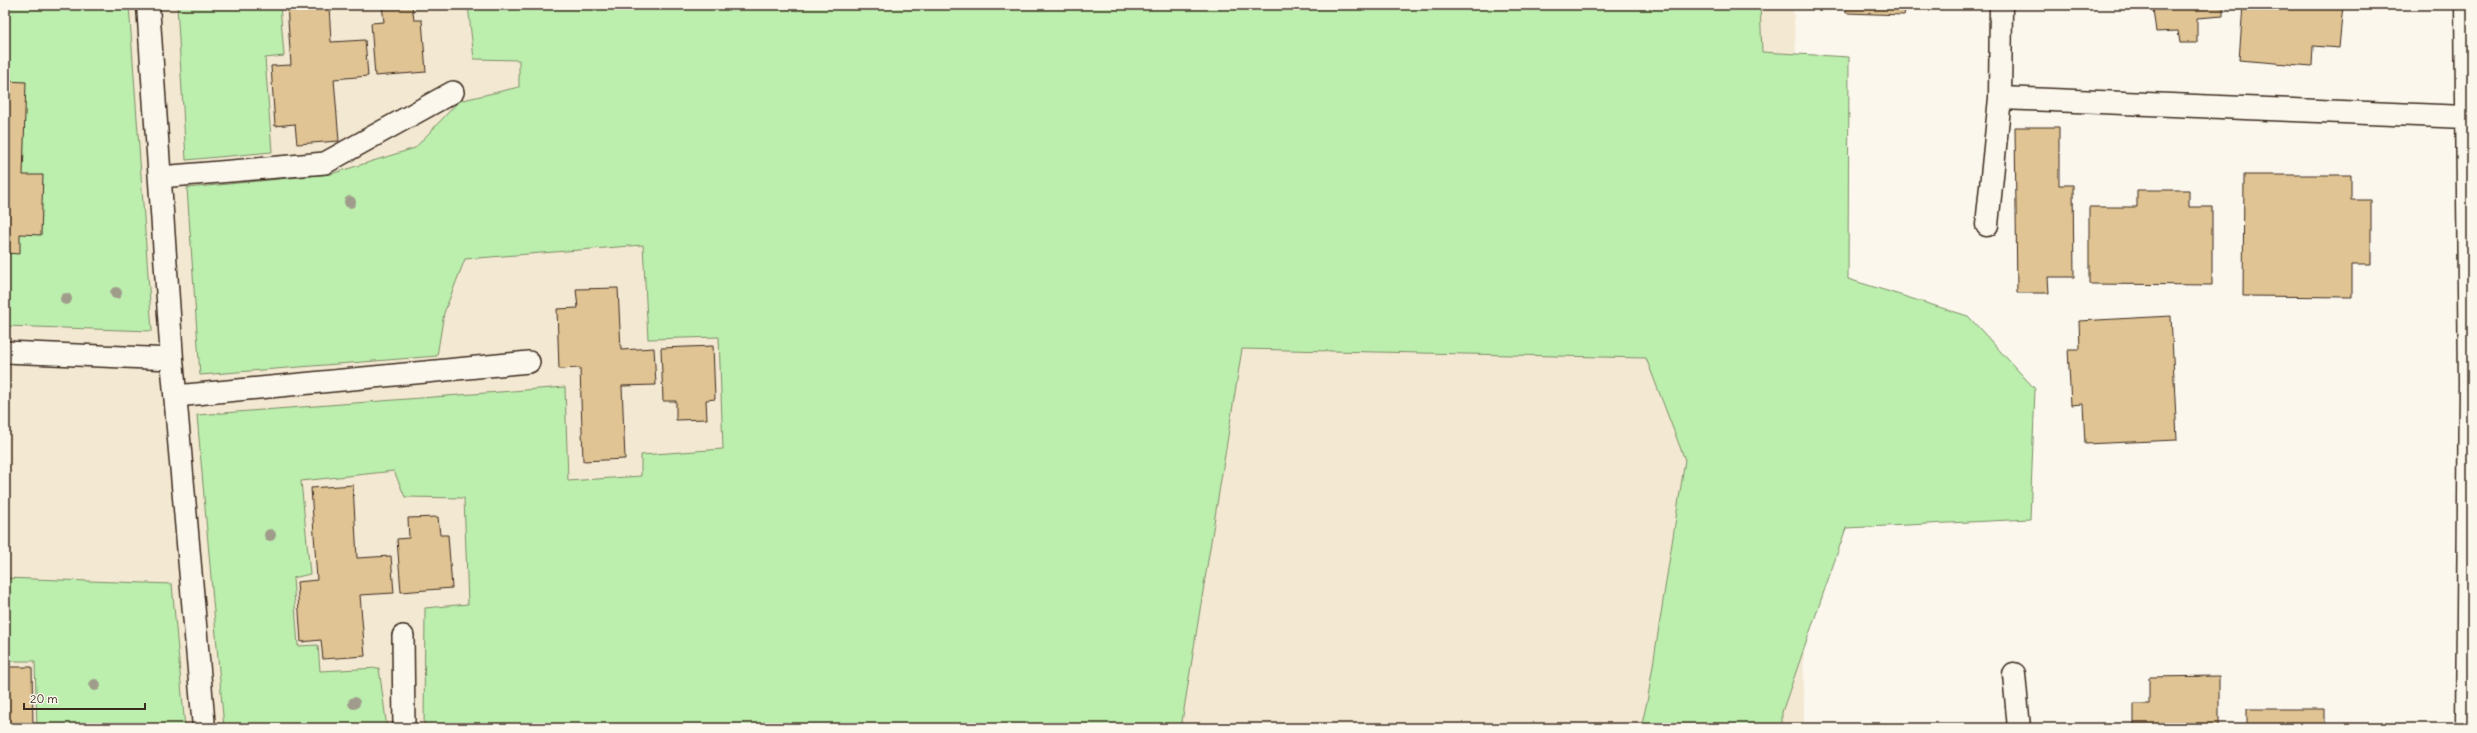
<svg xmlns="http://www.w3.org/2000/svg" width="2477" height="733" font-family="Delius,sans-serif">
<rect width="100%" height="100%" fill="#fbf7ec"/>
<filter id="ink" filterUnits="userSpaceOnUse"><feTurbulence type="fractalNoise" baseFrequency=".025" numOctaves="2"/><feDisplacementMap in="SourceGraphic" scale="8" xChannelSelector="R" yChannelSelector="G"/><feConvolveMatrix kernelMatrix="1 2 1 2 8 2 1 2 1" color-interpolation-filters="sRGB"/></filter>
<g filter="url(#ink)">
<path fill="#f3e8d2" d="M5 5H1793L1801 133 1804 728H5Z"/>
<path fill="#bcefae" stroke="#7c8c66" d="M5 5H129L152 331 5 326Z
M177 5H280L284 56 265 58 272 152 186 160Z
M468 5H1760L1762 52 1849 57 1848 279 1968 316 2035 389 2030 519 1846 528 1782 712V728H1641L1648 697 1685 460 1646 358 1242 349 1181 728H424L425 608 468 604 464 498 405 497 394 471 301 481 310 574 293 578 298 646 318 645 320 671 379 668 387 728H224L197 415 565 387 568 481 641 476V455L723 449 719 337 648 339 643 245 465 259 444 313 437 356 200 375 187 188 331 174 415 148 459 101 519 87V60L474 59Z
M5 578 172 584 185 728H37L35 661H5Z"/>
<path fill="#e0c494" stroke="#3b2a1e" d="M287 5H329L331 42 365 40 368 76 334 79 339 141 297 144 295 124 275 126 271 66 291 65Z
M382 5H412L414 20H422L426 72 375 76 371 23 384 22Z
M1846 5H1906L1904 15 1846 13Z
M2137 5H2223V16L2197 18V43H2180L2178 31 2156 32 2153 9 2137 8Z
M2243 5H2343L2339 48 2313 46 2312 66 2239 60Z
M5 81 26 82 23 175H43L41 235 20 234V254L5 253Z
M2015 127H2059V185H2073L2074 277H2048L2049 293H2017Z
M2244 175H2351V200H2371V265H2352V297L2243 296Z
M2137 190H2189V207H2212V285L2089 284V207H2137Z
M618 288 621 350 654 348 656 385 622 386 625 459 583 461 580 368 559 369 557 309 578 308 576 289Z
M2171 316 2177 440 2085 444 2083 404 2071 405 2068 349H2080L2079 321Z
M713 346 715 399 706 400 707 419 676 420V401H663L661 348Z
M353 485 357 558 391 556 394 593 360 595 365 656 323 659 321 640 301 642 297 582 317 580 311 488Z
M438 517 440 535H448L452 588 401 592 397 539 409 538 408 518Z
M5 667H32L33 728H5Z
M2219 676V728H2134V704H2149V677Z
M2247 709H2325V728H2247Z"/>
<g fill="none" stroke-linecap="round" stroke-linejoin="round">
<defs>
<path id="lane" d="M160 177 325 163 453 92
M5 352 172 359
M176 396 529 362
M403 636 404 728"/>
<path id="street" d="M148 5 172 359 204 728
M2466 5 2470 383 2467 728
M2000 98 2466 117
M1987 225 2000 98 2001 5
M2014 674 2019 728"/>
</defs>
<use href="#lane" stroke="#3b2a1e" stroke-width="24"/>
<use href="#street" stroke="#3b2a1e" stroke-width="25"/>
<use href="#lane" stroke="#fbf7ec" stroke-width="21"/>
<use href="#street" stroke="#fbf7ec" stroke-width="22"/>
</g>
<g fill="#a09c8b">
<circle cx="350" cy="202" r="6"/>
<circle cx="116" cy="293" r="6"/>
<circle cx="66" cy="299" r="6"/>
<circle cx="270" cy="535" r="6"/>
<circle cx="95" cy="685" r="6"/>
<circle cx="354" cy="703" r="6"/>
</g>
</g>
<rect width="2477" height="733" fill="none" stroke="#fbf7ec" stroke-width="20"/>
<rect x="10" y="10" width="2457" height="713" fill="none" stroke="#3b2a1e" stroke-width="1.5" filter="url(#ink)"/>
<path d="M24 703v6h121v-6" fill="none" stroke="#3b2a1e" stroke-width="2"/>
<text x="30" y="703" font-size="12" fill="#3b2a1e" stroke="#fbf7ec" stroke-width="3" paint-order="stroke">20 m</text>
</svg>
